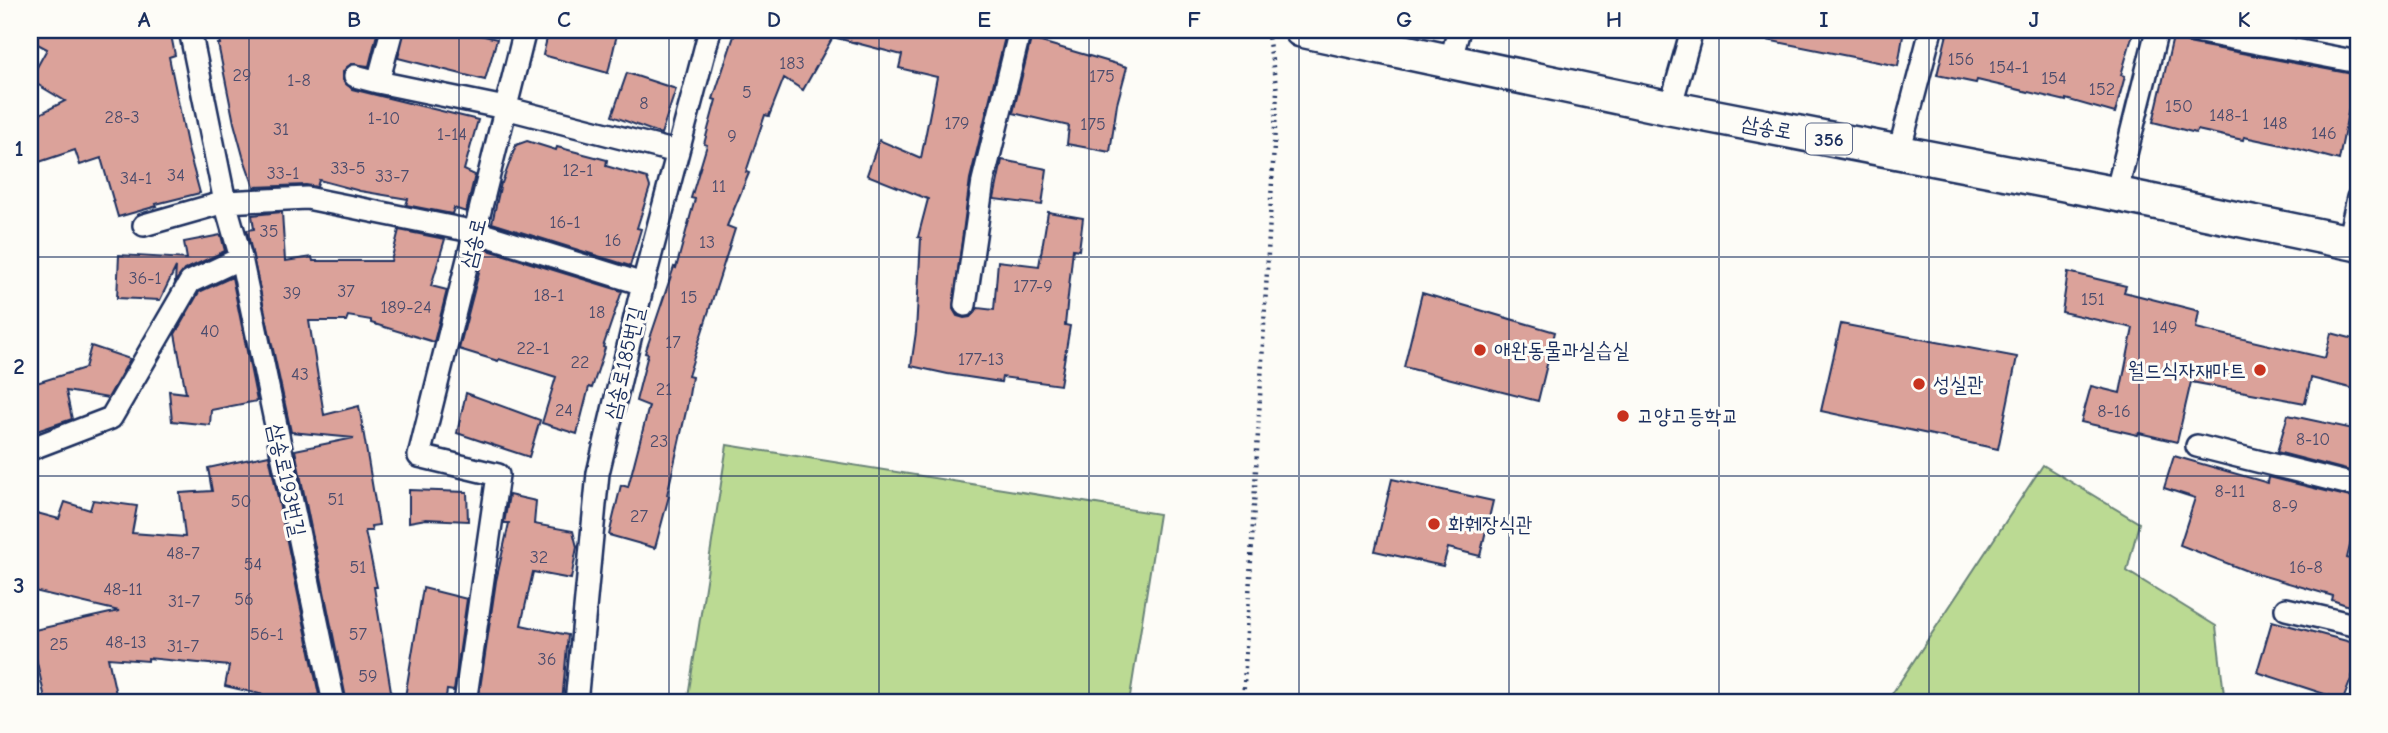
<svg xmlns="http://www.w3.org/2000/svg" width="2388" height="733" font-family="'Comic Neue','Poor Story',sans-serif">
<rect width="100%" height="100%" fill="#fdfcf7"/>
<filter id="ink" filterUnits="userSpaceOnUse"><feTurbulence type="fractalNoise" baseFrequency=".0143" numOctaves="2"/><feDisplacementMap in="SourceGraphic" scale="14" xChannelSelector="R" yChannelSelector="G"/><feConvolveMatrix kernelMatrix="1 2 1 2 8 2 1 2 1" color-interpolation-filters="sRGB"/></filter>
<g filter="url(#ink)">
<path fill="#bbda93" stroke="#6b8478" stroke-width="2" d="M727 445 1159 514 1129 703H687Z
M2043 465 2139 523 2127 571 2216 626 2225 703H1886Z"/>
<path fill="#dba29a" stroke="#1b2f5e" stroke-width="2" d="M30 30H170L175 55 169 57 188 149 200 193 156 204 157 206 118 217 101 158 80 165 75 150 30 165V119L65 101 30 80 47 49 30 40Z
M217 30H378L369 66 351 64 343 72V80L352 89 478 120 464 170 475 175 466 212 454 208 452 214 406 205 408 199 360 191 319 180 317 187 306 185 254 187 243 156 234 123 218 44H220Z
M405 30H459L497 39 485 80 398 58Z
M549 30H618L608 73 543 55Z
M736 30H971L1005 37 970 179 953 309 957 316 964 318 970 317 978 308 994 310 998 261 1039 266 1048 212 1083 218 1079 250 1073 249 1065 325 1070 326 1060 385 1002 377 1001 382 948 374 911 366 916 332 921 238 918 237 928 199 867 175 879 140 921 158 937 77 899 68 902 55 833 37 803 90 784 78 769 116 765 115 746 172 749 173 727 226 735 229 688 376 692 377 687 407 667 495 669 496 655 548 609 535 621 485 628 487 649 406 636 401 648 354 645 353 674 267 676 268 695 199 691 198 707 145 704 144 716 100 713 99Z
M1768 30H1904L1898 66 1767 40Z
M1948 30H2134L2121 75 2125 76 2115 113 2066 99V101L1977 80 1976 83 1937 75Z
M2173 37 2188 43 2358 75 2351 108H2349L2339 160 2287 146 2244 137 2243 140 2197 130 2196 133 2153 122Z
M1031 39 1127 67 1117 104 1110 152 1067 144 1069 126 1013 113Z
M627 73 676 89 661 134 612 116Z
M527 141 556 150 557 147 607 160 606 166 647 178 650 187 637 228 641 229 630 266 492 223 501 183H502L516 145Z
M1002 160 1047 169 1042 205 994 199Z
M282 212 285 261 312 257 313 261H391L399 230 445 239 431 286 447 290 434 342 371 323V320L348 316 346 321H309L324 415 359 406 379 525 371 526 372 531H365L377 587H374L393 703H347L295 450 354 438 291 432 247 230 254 229 252 215Z
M221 235 225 251 184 270 175 282 176 267 160 300 117 298 119 255 187 259 184 242Z
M485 249 622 291 603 347 605 348 592 388 589 387 577 434 542 423 556 377 499 359 498 361 459 349Z
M2068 272 2126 286 2124 292 2199 311 2196 328 2325 358 2331 333 2358 340V390L2311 378 2305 403 2191 382 2177 442 2139 433 2138 435 2081 422 2091 386 2120 393 2133 328 2062 312Z
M232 277 257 401 211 410 210 425 172 421 169 391 186 393 175 334 199 292Z
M1422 293 1555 332 1538 401 1404 367Z
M1841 324 2017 357 1998 449 1821 411Z
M91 346 130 359 108 398 66 391 72 419 34 432 30 420V385L85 368Z
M466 393 540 420 529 457 457 433Z
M2288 415 2358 430V473L2277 452Z
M269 455 319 695 281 699 225 686 229 666 148 658V661L108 658 118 703H46L30 631 119 611 30 590V531L37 513 59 519 65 502 90 510 93 500 137 506 132 533 185 537 180 493 212 491 208 468Z
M2174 456 2268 483 2269 477 2358 499V513L2347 558 2358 562V609L2332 600 2333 596 2247 571 2180 545 2195 498 2164 488Z
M1392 479 1493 501 1480 556 1448 548 1443 566 1375 551Z
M409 490 467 492 468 521 426 519 409 522Z
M509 495 536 501 534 524 573 531 577 547 571 579 533 572 521 625 568 635 562 703H524L479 695 496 581 509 523H504Z
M423 588 467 599 454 691 447 690 445 703H404Z
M2272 621 2358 644V661L2343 700 2257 672Z"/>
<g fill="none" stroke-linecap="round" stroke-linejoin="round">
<defs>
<path id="minor" d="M190 30 225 202 241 258 334 703
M392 30 378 82 505 108 677 152
M2190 30 2358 62
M1450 62 1459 30
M355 76 378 82
M1670 108 1692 30
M1899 152 1931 30
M2116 194 2157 30
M144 225 225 202 307 198 476 232 643 284
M2348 242 2358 198
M965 305 983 181 1020 30
M2197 446 2358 486
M30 449 111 418 190 282 241 258
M2286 609 2358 626
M465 703 498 475 419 456 525 30
M576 703 598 473 643 284 710 30"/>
<path id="primary" d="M1301 30 1670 108 2116 194 2358 244"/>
</defs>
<use href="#minor" stroke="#1b2f5e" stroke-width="26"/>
<use href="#primary" stroke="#1b2f5e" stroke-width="38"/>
<path stroke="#1b2f5e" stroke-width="4.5" stroke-dasharray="2 5" stroke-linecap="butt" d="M1243 703 1277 91 1267 30"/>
<use href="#minor" stroke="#fdfcf7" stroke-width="21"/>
<use href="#primary" stroke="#fdfcf7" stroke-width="33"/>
</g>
</g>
<path fill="none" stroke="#1b2f5e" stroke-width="2" stroke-opacity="0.55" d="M249 30V703M459 30V703M669 30V703M879 30V703M1089 30V703M1299 30V703M1509 30V703M1719 30V703M1929 30V703M2139 30V703M30 257H2358M30 476H2358"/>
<g fill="#c8321e" stroke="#fdfcf7" stroke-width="2.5">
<circle cx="1480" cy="350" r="7"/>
<circle cx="2260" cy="370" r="7"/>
<circle cx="1919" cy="384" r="7"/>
<circle cx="1623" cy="416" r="7"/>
<circle cx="1434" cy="524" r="7"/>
</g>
<g text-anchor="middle" stroke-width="6" stroke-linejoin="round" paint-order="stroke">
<g font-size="18" fill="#4b4c6d">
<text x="1961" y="65">156</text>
<text x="792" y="69">183</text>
<text x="2009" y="73">154-1</text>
<text x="242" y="81">29</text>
<text x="1102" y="82">175</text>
<text x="2054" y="84">154</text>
<text x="299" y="86">1-8</text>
<text x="2102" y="95">152</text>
<text x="747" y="98">5</text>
<text x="644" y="109">8</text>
<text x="2179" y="112">150</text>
<text x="2229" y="121">148-1</text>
<text x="122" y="123">28-3</text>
<text x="384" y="124">1-10</text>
<text x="957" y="129">179</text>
<text x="2275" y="129">148</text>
<text x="1093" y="130">175</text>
<text x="281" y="135">31</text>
<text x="2324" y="139">146</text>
<text x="452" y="140">1-14</text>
<text x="732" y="142">9</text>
<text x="348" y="174">33-5</text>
<text x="578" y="176">12-1</text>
<text x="283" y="179">33-1</text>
<text x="176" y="181">34</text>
<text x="392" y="182">33-7</text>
<text x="136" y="184">34-1</text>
<text x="719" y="192">11</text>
<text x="565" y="228">16-1</text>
<text x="269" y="237">35</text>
<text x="613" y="246">16</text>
<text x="707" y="248">13</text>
<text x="145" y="284">36-1</text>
<text x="1033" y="292">177-9</text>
<text x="346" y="297">37</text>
<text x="292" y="299">39</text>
<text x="549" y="301">18-1</text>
<text x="689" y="303">15</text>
<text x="2093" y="305">151</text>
<text x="406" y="313">189-24</text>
<text x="597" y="318">18</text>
<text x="2165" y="333">149</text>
<text x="210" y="337">40</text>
<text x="673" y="348">17</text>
<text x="533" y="354">22-1</text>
<text x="981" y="365">177-13</text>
<text x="580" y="368">22</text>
<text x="300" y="380">43</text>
<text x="664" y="395">21</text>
<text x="564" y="416">24</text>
<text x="2114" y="417">8-16</text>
<text x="2313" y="445">8-10</text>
<text x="659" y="447">23</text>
<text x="2230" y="497">8-11</text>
<text x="336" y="505">51</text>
<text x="241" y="507">50</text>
<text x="2285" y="512">8-9</text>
<text x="639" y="522">27</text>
<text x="183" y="559">48-7</text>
<text x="539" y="563">32</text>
<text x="253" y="570">54</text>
<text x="358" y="573">51</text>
<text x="2306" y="573">16-8</text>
<text x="123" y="595">48-11</text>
<text x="244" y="605">56</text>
<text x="184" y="607">31-7</text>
<text x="267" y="640">56-1</text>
<text x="358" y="640">57</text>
<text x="126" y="648">48-13</text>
<text x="59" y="650">25</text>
<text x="183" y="652">31-7</text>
<text x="547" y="665">36</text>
<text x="368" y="682">59</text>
</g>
<rect fill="#fdfcf7" stroke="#5f6c8c" stroke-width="2" x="1806" y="123.5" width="46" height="31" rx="5"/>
<g font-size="19" font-weight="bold" fill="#1b2f5e">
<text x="1829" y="146">356</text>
</g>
<g font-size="21" fill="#1b2f5e" stroke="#fdfcf7">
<text transform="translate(1767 127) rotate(11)" y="7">삼송로</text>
<text transform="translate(473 243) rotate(-76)" y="7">삼송로</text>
<text transform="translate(624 363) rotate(-77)" y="7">삼송로185번길</text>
<text transform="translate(287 480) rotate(78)" y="7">삼송로193번길</text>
</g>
<g font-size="21" fill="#1b2f5e" stroke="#fdfcf7" text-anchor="start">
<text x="1494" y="357">애완동물과실습실</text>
<text x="2246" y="377" text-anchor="end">월드식자재마트</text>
<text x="1933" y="391">성실관</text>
<text x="1637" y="423">고양고등학교</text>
<text x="1448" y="531">화훼장식관</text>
</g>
</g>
<rect width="2388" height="733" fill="none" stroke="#fdfcf7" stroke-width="77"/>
<rect x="38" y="38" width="2312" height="656" fill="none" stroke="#1b2f5e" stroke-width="2.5"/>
<g font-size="23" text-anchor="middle" font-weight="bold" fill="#1b2f5e">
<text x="144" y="27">A</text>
<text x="354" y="27">B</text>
<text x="564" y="27">C</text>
<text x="774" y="27">D</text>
<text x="984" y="27">E</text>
<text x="1194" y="27">F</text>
<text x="1404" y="27">G</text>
<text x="1614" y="27">H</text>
<text x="1824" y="27">I</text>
<text x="2034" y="27">J</text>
<text x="2244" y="27">K</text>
<text x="19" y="156">1</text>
<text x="19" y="374">2</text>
<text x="19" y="593">3</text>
</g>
</svg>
